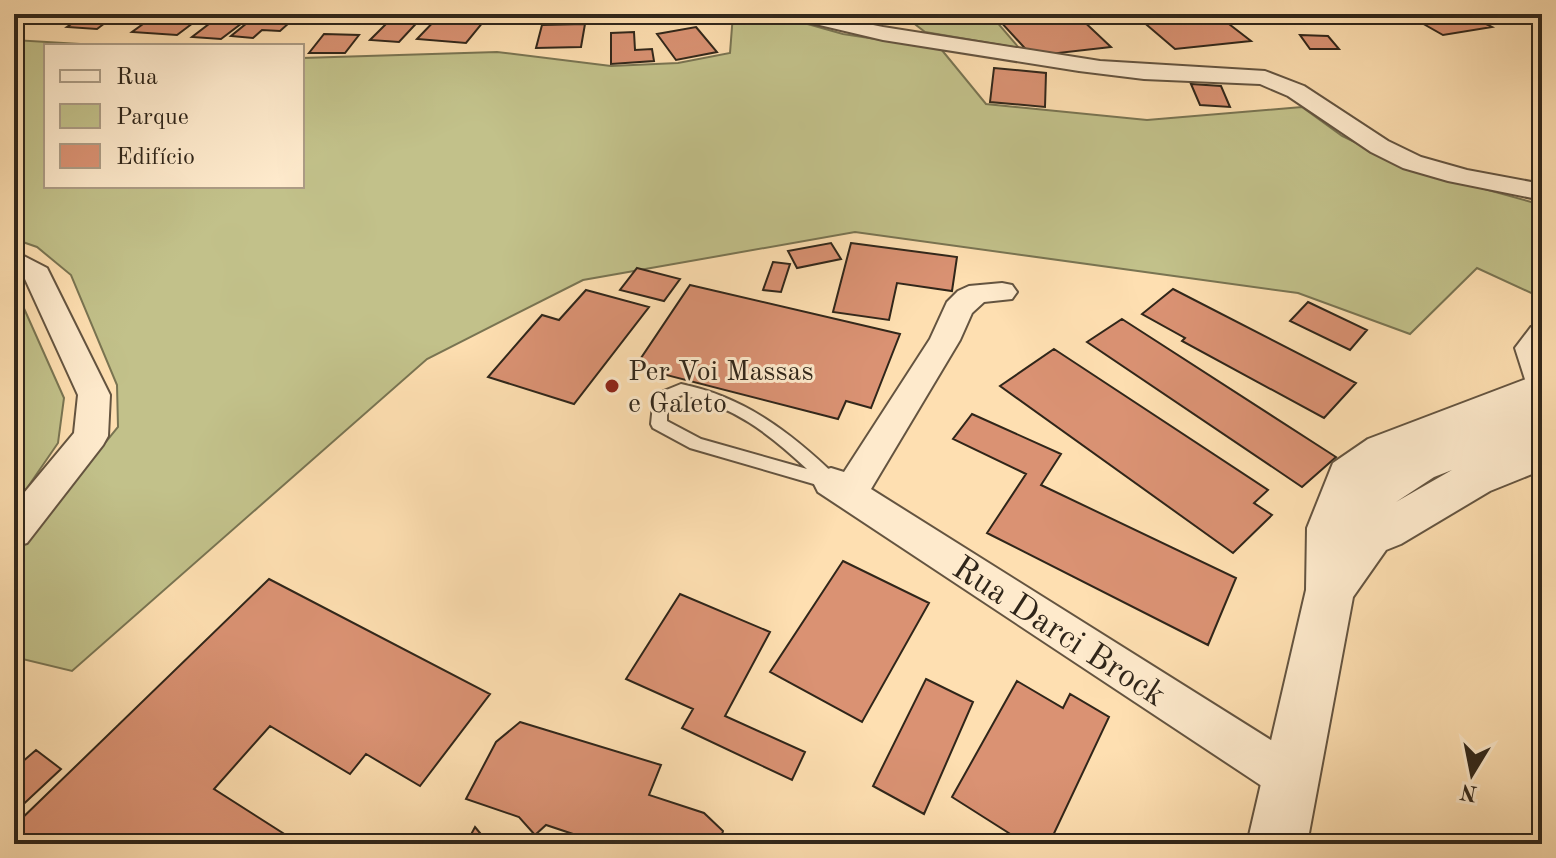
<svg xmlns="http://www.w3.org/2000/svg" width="1556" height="858" font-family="'Old Standard TT',serif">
<rect width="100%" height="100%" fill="#fedfb1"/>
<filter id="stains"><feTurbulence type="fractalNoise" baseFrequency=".0025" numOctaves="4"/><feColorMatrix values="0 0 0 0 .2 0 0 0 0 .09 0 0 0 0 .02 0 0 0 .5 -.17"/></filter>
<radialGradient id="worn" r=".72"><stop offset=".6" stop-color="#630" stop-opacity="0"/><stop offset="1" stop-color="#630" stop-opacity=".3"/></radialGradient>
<path fill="#c2c18a" stroke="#797452" stroke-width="2" d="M733 14H772L843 34 941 49 986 104 1147 120 1302 107 1342 136 1405 167 1542 205V298L1477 268 1410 334 1298 293 855 232 583 280 427 359 72 671 14 657V555L118 427 117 385 71 275 37 247 14 239V40L114 46H46V186H302V58L497 52 611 66 678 63 730 53Z
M902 14H990L1019 48 925 32Z
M14 286 64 398 58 443 14 507Z"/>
<path fill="#da9273" stroke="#30261a" stroke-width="2" d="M41 14H84L68 24 29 22Z
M86 14H136L123 24 105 23 97 29 67 27Z
M157 14H205L177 35 132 32Z
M222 14H254L221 39 192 37Z
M258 14H299L280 31 262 30 253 38 231 36Z
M386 14H407L424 15 399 42 370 40 389 21 380 20Z
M441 14 473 15 468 20 484 21 466 43 417 39Z
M987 14H1076L1111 47 1032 56 1000 21 994 22Z
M1134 14H1216L1251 41 1175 49Z
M1406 14H1467L1492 27 1443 35Z
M585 24 581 47 536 48 542 25Z
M696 27 717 52 676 60 657 34Z
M634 32 635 50 652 49 654 61 611 64V33Z
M324 34 359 35 345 53H309Z
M1300 35 1328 36 1339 49H1310Z
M994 68 1046 73 1045 107 990 102Z
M1191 84 1221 86 1230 107 1200 105Z
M831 243 841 259 797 268 788 251Z
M851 243 957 257 952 291 897 283 889 320 833 312Z
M773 262 790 264 781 292 763 290Z
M637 268 680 279 664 301 620 290Z
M690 285 900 334 871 408 846 401 838 419 635 367Z
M1173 289 1356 383 1324 418 1182 341 1185 338 1142 314Z
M586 290 649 307 574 404 488 377 542 315 559 320Z
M1308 302 1367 330 1350 350 1290 321Z
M1122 319 1336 457 1302 487 1087 342Z
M1054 349 1268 490 1254 503 1272 515 1233 553 1000 386Z
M972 414 1061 454 1041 485 1236 578 1208 645 987 533 1026 474 953 439Z
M843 561 929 603 862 722 770 672Z
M269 579 490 694 420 786 366 754 350 774 270 726 214 789 300 844 14 842V826Z
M680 594 770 632 725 716 805 752 792 780 682 728 693 709 626 679Z
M926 679 973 702 924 814 873 786Z
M1017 681 1063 708 1070 694 1109 717 1049 844H1026L952 797Z
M520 722 661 765 649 795 704 813 723 831 719 844H603L546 825 535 835 519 817 466 799 496 742Z
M36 750 61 769 14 813V769Z
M475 827 489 844H466Z"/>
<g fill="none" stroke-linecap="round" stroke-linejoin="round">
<defs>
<path id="service" d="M681 384C745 397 791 433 837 477L839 482 837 487 831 489 690 448 653 428 651 424 654 395ZM682 395C732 405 770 434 807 469L701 439 667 421V402Z"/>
<path id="minor" d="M787 14H819L883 27 1100 61 1265 71 1304 86 1388 141 1421 157 1467 170 1542 184V200L1448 181 1403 168 1371 152 1288 96 1260 84 1144 79 1079 71 883 40 790 18Z
M14 251 47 268 110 395 108 436 103 445 27 543 14 547V505L74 433 78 395 25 279 14 272Z
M1002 283 1012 285 1017 292 1012 299 984 302 972 313 960 340 871 489 1306 762 1313 778 1306 794 1290 801 1274 794 818 492 813 482 818 472 831 468 844 472 930 339 947 302 958 291 969 286Z
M1542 324V399L1530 395 1515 348 1531 327Z"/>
<path id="tertiary" d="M1542 373V470L1490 491 1401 544 1386 550 1353 597 1307 844H1247L1306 590 1307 528 1333 463 1368 439ZM1452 470 1396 502 1434 477Z"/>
</defs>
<use href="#service" stroke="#645440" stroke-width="4"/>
<use href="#minor" stroke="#645440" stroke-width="4"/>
<use href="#tertiary" stroke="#645440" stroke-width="4"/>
<use href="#service" fill="#feeacc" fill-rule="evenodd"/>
<use href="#minor" fill="#feeacc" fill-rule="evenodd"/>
<use href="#tertiary" fill="#feeacc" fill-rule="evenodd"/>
</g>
<circle fill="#8f2418" stroke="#feeacc" stroke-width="3" cx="612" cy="386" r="8"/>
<g text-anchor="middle" stroke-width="6" stroke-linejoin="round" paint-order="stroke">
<g font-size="28" fill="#30261a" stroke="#feeacc" text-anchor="start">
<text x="628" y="380">Per Voi Massas<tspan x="628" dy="32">e Galeto</tspan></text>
</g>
<g font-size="34" fill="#30261a" stroke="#feeacc">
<text transform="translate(1060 630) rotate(33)" y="12">Rua Darci Brock</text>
</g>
</g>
<rect width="1556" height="858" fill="none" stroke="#fedfb1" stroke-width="48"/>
<rect x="16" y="16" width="1524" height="826" fill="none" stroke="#30261a" stroke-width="4"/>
<rect x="24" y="24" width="1508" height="810" fill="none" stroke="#30261a" stroke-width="2"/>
<rect x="44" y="44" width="260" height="144" fill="#feeacc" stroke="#ac9c85" stroke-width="2"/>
<rect x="60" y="70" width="40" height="12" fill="#feeacc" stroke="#ac9c85" stroke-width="2"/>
<text x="116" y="84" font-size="24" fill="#30261a">Rua</text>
<rect x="60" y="104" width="40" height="24" fill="#c2c18a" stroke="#ac9c85" stroke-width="2"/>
<text x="116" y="124" font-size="24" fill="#30261a">Parque</text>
<rect x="60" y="144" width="40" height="24" fill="#da9273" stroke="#ac9c85" stroke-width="2"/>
<text x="116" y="164" font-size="24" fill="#30261a">Edifício</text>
<g transform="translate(1472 774) rotate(190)" stroke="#feeacc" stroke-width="6" paint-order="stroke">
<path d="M0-6L14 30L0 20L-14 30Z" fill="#30261a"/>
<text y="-12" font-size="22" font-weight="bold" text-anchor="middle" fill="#30261a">N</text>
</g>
<rect width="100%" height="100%" filter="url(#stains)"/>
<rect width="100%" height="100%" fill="url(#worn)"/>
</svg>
